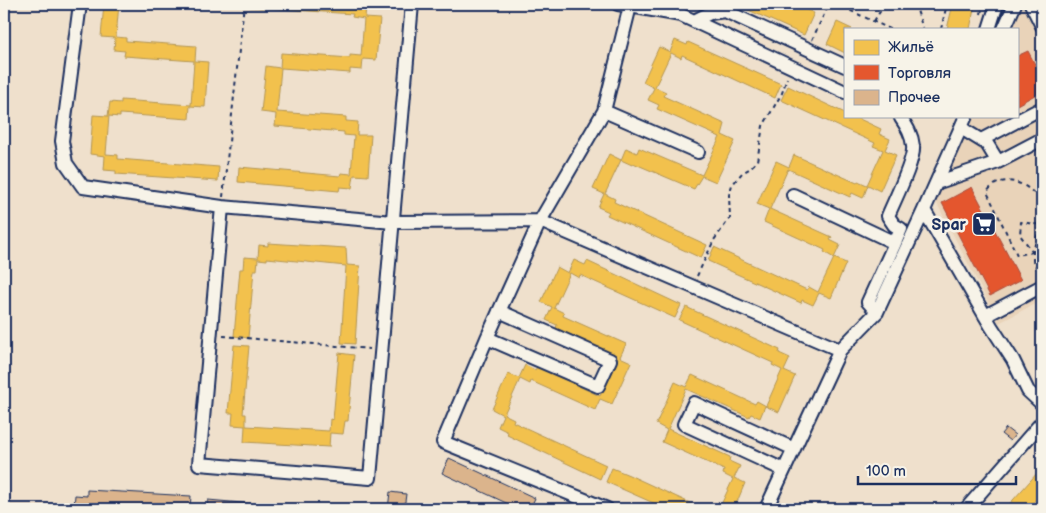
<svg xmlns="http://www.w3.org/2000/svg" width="1046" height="513" font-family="'Balsamiq Sans',sans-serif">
<rect width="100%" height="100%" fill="#efe0cc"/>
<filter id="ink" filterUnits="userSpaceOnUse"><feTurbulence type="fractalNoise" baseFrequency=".02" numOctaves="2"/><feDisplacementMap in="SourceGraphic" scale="10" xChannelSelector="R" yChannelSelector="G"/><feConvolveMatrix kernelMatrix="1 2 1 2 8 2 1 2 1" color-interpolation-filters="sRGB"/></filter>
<g filter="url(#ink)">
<path fill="#e9d3b9" d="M1021 8 1042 11V300L999 323 934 198 971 116H1017V29H1011Z"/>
<path fill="#f2c14e" stroke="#b29553" d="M104 4H119L116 37 126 38V41L196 46 195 61 208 62 205 107 190 106 189 119 120 114V117L109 116 106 154 118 155V159L219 167 218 181 116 174V171L104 170 105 156 90 154 93 115 108 116 110 102 121 103V100L191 105 194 61 124 56 125 51 114 50 115 38 101 37Z
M250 4H356L366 5 365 18 380 19 376 60 363 59 362 70 350 69V73L281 68 277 112 346 117V121L358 122 357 135H371L368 176 354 175 352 188 340 187 339 191 238 182 239 167 340 176 341 173 351 174 354 136 344 135V132L275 126 276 114 261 112 266 66 280 68 281 53 350 58V55L361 56 364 19 352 17 353 14 250 7Z
M735 4H793L814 13 804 35Z
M953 4H975L970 29H947Z
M837 22 852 29H845V53L827 44Z
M675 40 687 45 688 42 781 84 775 98 682 55 681 58 671 53 655 87 666 92 663 96 725 124 722 135 735 141 716 182 702 176 694 189 633 163 632 165 621 160 605 194 615 199 614 202 707 245 701 258 607 215 609 212 598 207 604 194 593 189 609 154 621 160 626 148 637 153 639 148 702 175 720 137 657 109 659 105 648 100 654 88 643 82 659 47 670 52Z
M788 86 845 113V116H853L881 129 879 134 890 139 885 150 896 155 880 191 868 185 863 198 852 193 850 197 788 169 770 209 832 237 830 240 840 245 834 258 846 263 831 298 819 293 813 305 802 300 801 303 708 261 714 247 807 290 809 287 818 292 834 258 824 252 825 250 764 222 769 209 757 204 776 161 789 167 794 155 857 183 858 181 867 185 883 150 873 146 875 143 781 100Z
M268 243 346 248 347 265 360 266 355 344 341 343 346 266 267 258V260L258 259 257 270H254L248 338 234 336 240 269H243L244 257 258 258 259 245 268 246Z
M574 260 585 265 587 261 681 305 675 318 580 275 579 278 570 273 554 308 564 313 563 316 626 344 620 357 631 362 612 404 600 399 595 410 531 381 530 384 520 379 512 397 504 414 514 419 513 422 606 465 600 479 507 435 508 432 498 427 503 415 492 409 508 374 519 378 525 365 535 370 537 367 600 396 618 358 556 329 557 325 546 320 552 307 541 302 557 267 568 273Z
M686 307 780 350 779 353 790 358 784 371 795 376 779 412 765 406 760 418 751 414 749 417 686 389 668 429 730 457 729 461 740 466 734 478 745 483 734 509H719L733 479 723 474 724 470 662 442 667 430 656 424 675 382 686 387 692 375 755 404 757 401 766 406 782 370 772 365 773 363 679 320Z
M234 345 249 346 243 414H246V426L329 431 330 419 333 420 339 353 354 355 348 421H345L343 434 330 433 329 447 244 442 245 426 232 425 233 413H228Z
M612 468 629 475 703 509H667L606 482Z
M1039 471 1042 474V493L1027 509H1005Z"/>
<path fill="#e4572e" stroke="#a84b3c" d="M1028 51 1042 78V91L1017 105V56Z
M972 187 1021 280 990 296 942 203Z"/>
<path fill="#dbb48c" stroke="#1b2f5e" d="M1006 428 1015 435 1010 441 1001 434Z
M449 458 535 498 530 509H519L442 473Z
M87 490 191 496 190 509 87 508V509H60V505L74 506 75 495 87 496Z
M390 492 406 494 404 509H388Z
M208 500 309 509H207Z"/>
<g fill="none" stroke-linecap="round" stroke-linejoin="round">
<defs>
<path id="minor" d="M80 4 62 141 66 163 83 187 222 207 393 222 540 221 840 350
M631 4 630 6 681 15 845 92
M1031 4 1042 26
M1041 4H1042
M694 21 710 13 725 11 845 66
M989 29 997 4
M1004 29 1015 4
M604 111 698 152
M966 116 924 210 991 326 1013 360 1028 391 1042 404
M981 140 1042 108
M998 162 1042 139
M936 183 998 162 987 144 961 128
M793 195 895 243 868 302 877 312
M222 207 199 464 370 478 412 4
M895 243 901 229 894 225 888 216C894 201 915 160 913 146 912 135 907 127 901 118L902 116
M985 316 1042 286
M487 338 598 386 610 360 499 311
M784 470 684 424 694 403 794 449
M607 509 443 442 487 338 540 221 604 111 630 6 618 4
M766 509 840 350 877 312 924 210
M966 509 1042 422"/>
</defs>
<use href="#minor" stroke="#1b2f5e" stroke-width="16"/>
<path stroke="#1b2f5e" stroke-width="2" stroke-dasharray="4 4" stroke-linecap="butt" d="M836 4 890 29
M915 4 923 29
M981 14 983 4
M874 21 881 10V4
M941 29 947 4
M812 40 829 4
M223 197 244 4
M1033 252 1017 255 987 192C1002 170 1036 185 1042 207
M1033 252 1020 235 1021 222 1041 225
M697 276 714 240 730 218 729 195 732 185 742 173 749 169 757 161 763 126 782 93 787 78
M1041 276 1033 261V252L1042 217
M223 336 370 349"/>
<use href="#minor" stroke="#f7f3e8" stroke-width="12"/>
</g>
</g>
<defs>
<symbol id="supermarket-square" viewBox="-11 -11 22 22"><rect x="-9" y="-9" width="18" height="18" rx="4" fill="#1b2f5e" stroke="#f7f3e8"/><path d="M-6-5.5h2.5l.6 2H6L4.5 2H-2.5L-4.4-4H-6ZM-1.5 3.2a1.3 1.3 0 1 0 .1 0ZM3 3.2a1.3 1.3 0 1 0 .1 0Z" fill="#fff"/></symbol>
</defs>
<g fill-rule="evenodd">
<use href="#supermarket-square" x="970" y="210" width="28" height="28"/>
</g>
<g text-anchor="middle" stroke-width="5" stroke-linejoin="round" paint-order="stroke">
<g font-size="16" font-weight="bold" fill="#1b2f5e" stroke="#f7f3e8" text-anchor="end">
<text x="966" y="230">Spar</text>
</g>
</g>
<rect width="1046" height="513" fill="none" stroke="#f7f3e8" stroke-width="20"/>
<rect x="10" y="10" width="1026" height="493" fill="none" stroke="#1b2f5e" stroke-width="2" filter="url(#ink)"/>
<rect x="844" y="28" width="175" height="90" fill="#f7f3e8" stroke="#9fa5b1"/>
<rect x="854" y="40" width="25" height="15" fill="#f2c14e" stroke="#9fa5b1"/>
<text x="888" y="52" font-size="15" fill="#1b2f5e">Жильё</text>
<rect x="854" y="65" width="25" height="15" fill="#e4572e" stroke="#9fa5b1"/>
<text x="888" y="78" font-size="15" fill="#1b2f5e">Торговля</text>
<rect x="854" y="90" width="25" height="15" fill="#dbb48c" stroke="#9fa5b1"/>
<text x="888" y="102" font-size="15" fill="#1b2f5e">Прочее</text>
<path d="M858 476v8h158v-8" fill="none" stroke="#1b2f5e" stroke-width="2.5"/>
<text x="866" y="476" font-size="15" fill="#1b2f5e" stroke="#f7f3e8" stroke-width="4" paint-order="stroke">100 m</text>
</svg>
